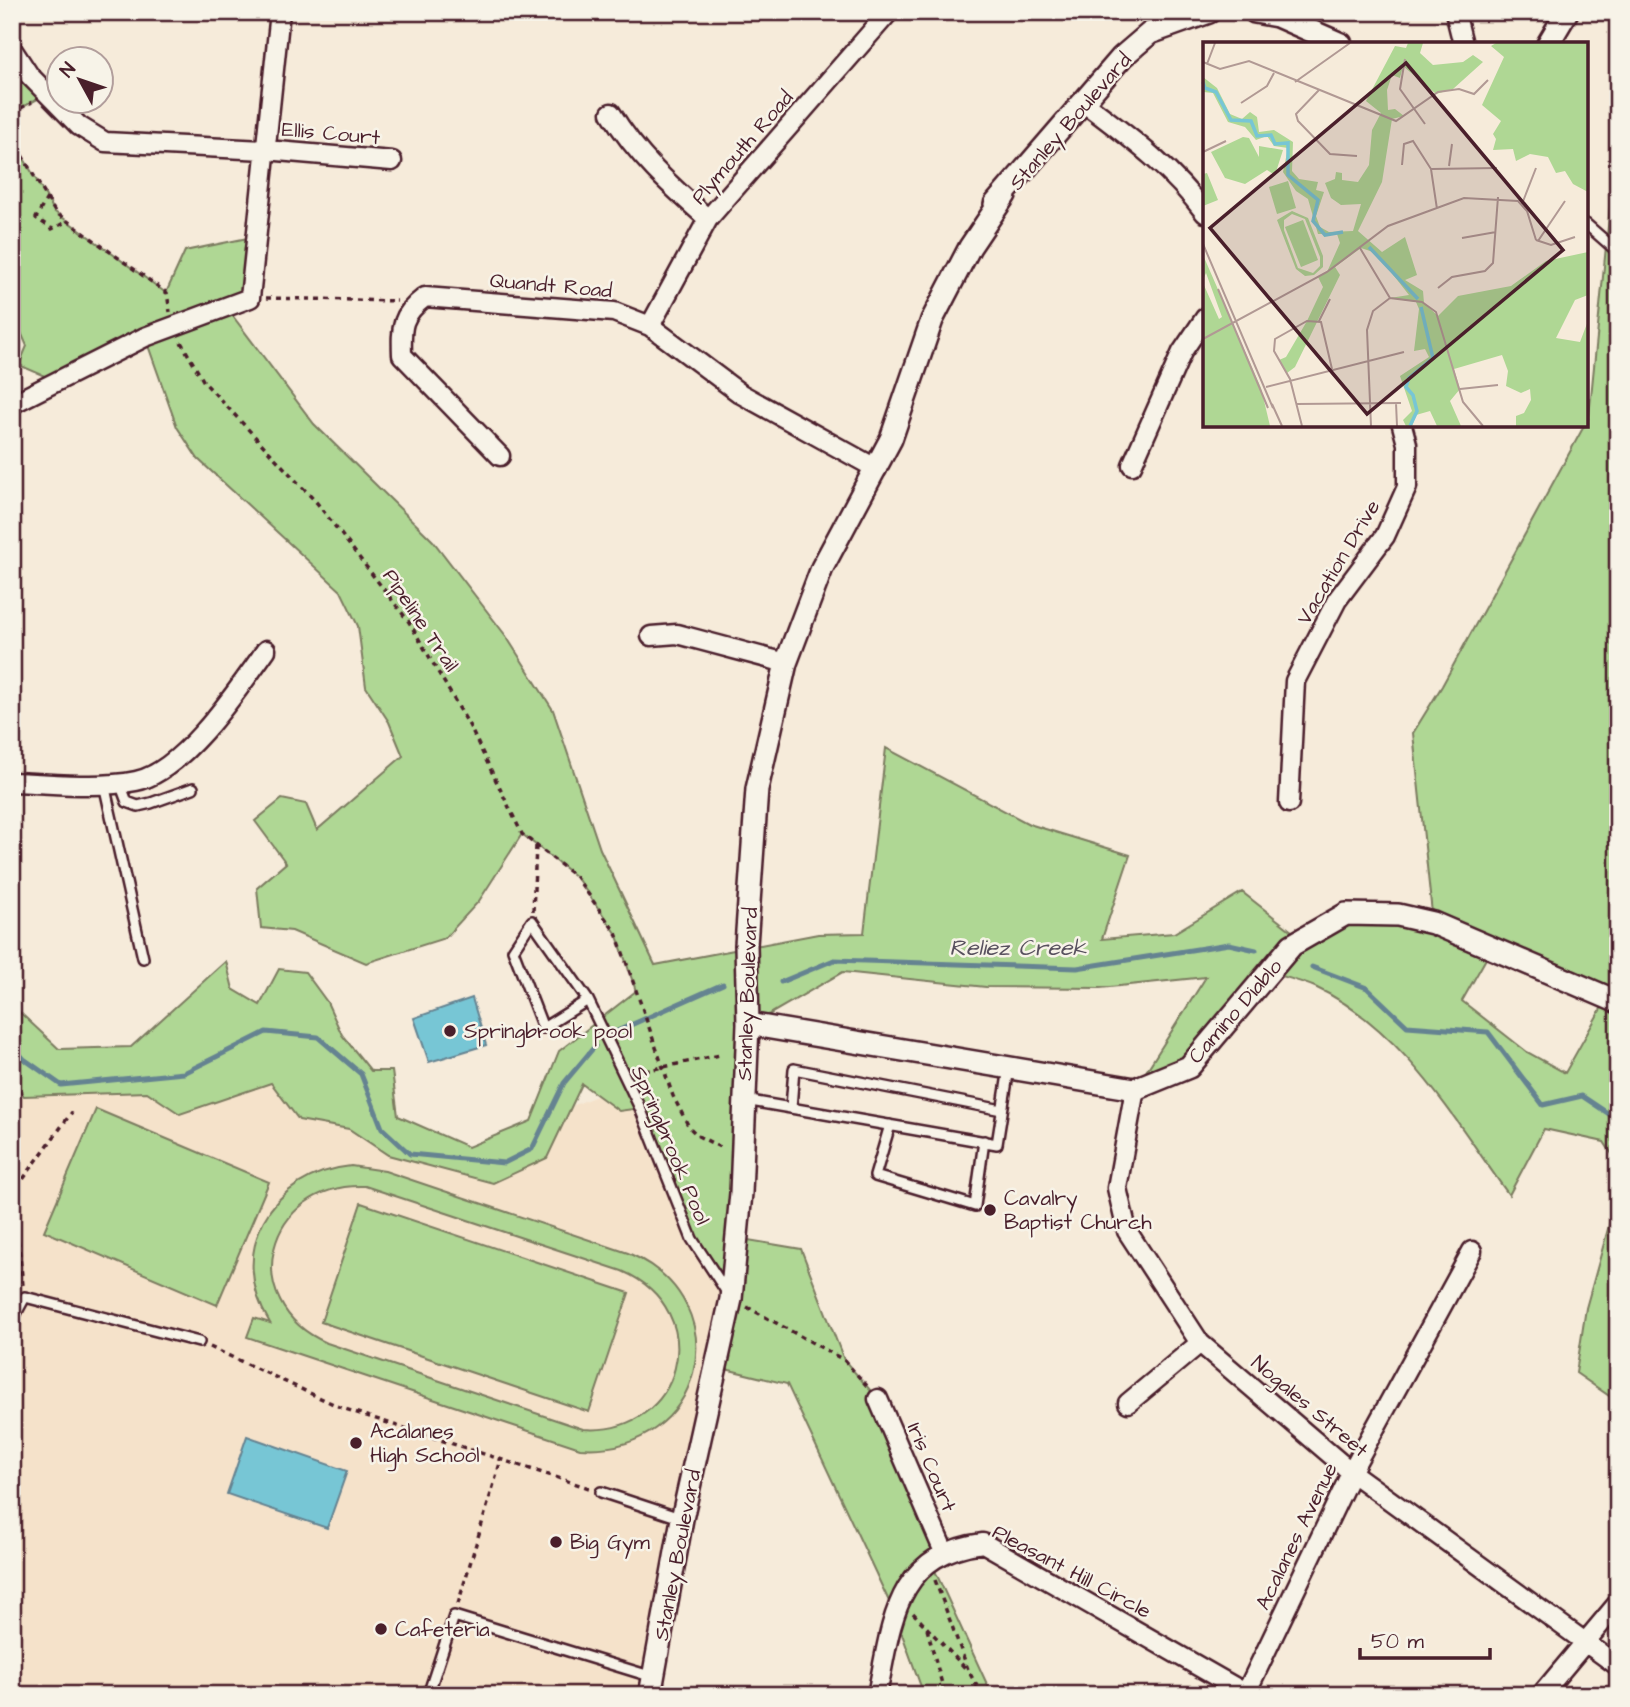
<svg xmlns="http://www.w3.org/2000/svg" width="1630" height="1707" font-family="'Architects Daughter',sans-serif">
<rect width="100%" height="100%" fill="#f6ebda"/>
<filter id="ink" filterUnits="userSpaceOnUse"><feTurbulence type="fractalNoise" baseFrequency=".0143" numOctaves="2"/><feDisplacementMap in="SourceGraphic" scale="14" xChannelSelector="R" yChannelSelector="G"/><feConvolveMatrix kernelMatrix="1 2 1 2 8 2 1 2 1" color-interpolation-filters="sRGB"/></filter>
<g filter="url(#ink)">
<path fill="#f5e2ca" d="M273 1066 349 1113 467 1147 625 1085 731 1299 650 1695H12V1080L25 1096Z"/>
<path fill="#afd794" stroke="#7c7b60" stroke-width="2" fill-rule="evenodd" d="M12 49 47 94 12 113Z
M1618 126V1163L1604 1142 1544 1129 1509 1195C1455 1121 1402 1027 1315 987 1301 981 1284 977 1269 972L1189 1067 1135 1089 1206 977 1100 988 986 987 843 972 751 1025 736 1238 801 1249 844 1360 878 1399 944 1552 930 1560 992 1695H924L894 1612 787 1384 717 1367 731 1298 692 1239 640 1108 619 1111 582 1084 547 1158 493 1183 388 1155 349 1129 299 1120 271 1083 180 1114 147 1092 24 1096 12 1080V1005L59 1049 131 1047 226 961 233 989 260 1005 279 969 305 972 327 1002 342 1035 371 1071H392L398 1116 468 1147 531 1121 559 1051 636 991 616 933 576 877 522 834 479 901 445 938 366 963 292 931 261 928 257 888 286 863 255 821 282 799 306 804 317 830 403 756 389 722 366 687 358 626 341 591 198 459 177 427 145 337 56 381 19 365 27 346 12 312V138L55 212 166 293 185 251 257 236 250 298 226 307 314 424 433 541 506 636 553 710 600 849 655 965 818 934 864 933 886 748 1029 824 1130 855 1102 939 1174 933 1242 892 1302 939 1346 914 1433 923 1413 733 1442 686 1589 417ZM1492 948 1607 998 1565 1073 1527 1052 1462 1001Z
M96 1109 269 1182 217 1305 44 1231Z
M351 1166 385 1171 628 1253C743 1302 703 1457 580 1448L247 1337 254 1318 270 1323C226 1252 270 1174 351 1166ZM365 1186 622 1271C715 1311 683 1437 583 1429L327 1343C235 1303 266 1182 365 1186Z
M1618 1193V1402L1576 1373 1586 1308Z
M361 1203 629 1293 589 1412 321 1322Z"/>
<path fill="#77c6d5" stroke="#658391" stroke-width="2" d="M472 998 486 1045 429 1062 414 1018Z
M247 1436 347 1471 327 1528 227 1494Z"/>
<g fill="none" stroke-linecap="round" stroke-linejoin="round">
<path stroke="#658391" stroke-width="5" d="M1312 967 1367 988 1407 1026 1488 1032 1543 1105 1582 1096 1618 1120
M781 982 834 960 1077 968 1229 944 1256 950
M615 1032 723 984
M12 1046 24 1059 61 1085 184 1073 266 1032 318 1037 361 1074 382 1128 410 1154 504 1163 532 1149 564 1083 595 1046"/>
<defs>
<path id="service" d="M1586 224 1618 252
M120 783 127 802 138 806 151 803 193 788
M104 784 143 958
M588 1000 543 1028 513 950 532 921 588 1000 640 1108 692 1239 728 1294
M745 1100 997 1144 1009 1068
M791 1108 794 1069 1002 1110
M890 1125 875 1176 975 1206 984 1141
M12 1321 25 1297 199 1342
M601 1492 680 1518
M428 1695 454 1616 653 1677"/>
<path id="minor" d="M1455 12 1463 44
M12 49 29 75 79 126 105 142 266 150 392 161
M1083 102C1128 136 1171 167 1205 213
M611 113C637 156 671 186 708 219
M650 326 708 219 889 12
M12 404 145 337 250 298 280 12
M500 456 402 355C401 327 401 315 425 297L614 312 650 326 741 394 877 469
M1132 465 1182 352 1205 318
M651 636 677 634 786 663
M12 782C52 783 96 789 136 781 183 772 239 688 266 650
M1289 803 1295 681 1337 600 1385 536 1407 487V444L1402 425
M1135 1089 1117 1188 1127 1231 1200 1343 1351 1472 1618 1666
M878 1399 944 1552
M1128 1403 1200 1343
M877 1695C892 1622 895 1554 983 1543L1245 1693
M1245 1695 1356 1463 1472 1251
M1541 1695 1618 1603"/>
<path id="tertiary" d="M1255 12 1277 16 1341 44
M1548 44 1567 12
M995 204 1122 57 1150 33 1209 12
M748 1024 1135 1089 1189 1067 1292 945 1346 914 1398 915 1433 923 1618 1002
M650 1695 682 1519 731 1299 741 1193 748 1024 746 945 757 789 786 663 822 568 891 439 932 320 970 247 1005 195"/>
</defs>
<use href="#service" stroke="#4a1f2b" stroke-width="14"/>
<use href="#minor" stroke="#4a1f2b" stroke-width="23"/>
<use href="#tertiary" stroke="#4a1f2b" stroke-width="26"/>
<path stroke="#4a1f2b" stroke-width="3.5" stroke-dasharray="5 5" stroke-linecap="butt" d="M12 113 32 102
M12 138 55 212 167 293 170 312
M47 198 36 218 52 229 68 221
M266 298 397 301
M181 342 204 382 317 503 409 622 469 725 522 834 576 877 616 933 673 1096 689 1127 698 1136 724 1149
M533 911 536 846
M635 1073 720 1055
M23 1285 13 1193 72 1112
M747 1307 844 1360 868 1387
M210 1347 342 1408 589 1488
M935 1580 969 1672 982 1695
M458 1604 501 1460
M913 1613 968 1671
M927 1629 945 1695"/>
<use href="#service" stroke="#f7f3e8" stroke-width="9"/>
<use href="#minor" stroke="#f7f3e8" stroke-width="18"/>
<use href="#tertiary" stroke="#f7f3e8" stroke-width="21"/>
</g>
</g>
<g fill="#4a1f2b" stroke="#f7f3e8" stroke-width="2.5">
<circle cx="450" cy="1031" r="7"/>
<circle cx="990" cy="1210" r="7"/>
<circle cx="356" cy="1443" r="7"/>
<circle cx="556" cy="1542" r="7"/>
<circle cx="381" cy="1629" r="7"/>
</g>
<g text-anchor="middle" stroke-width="5" stroke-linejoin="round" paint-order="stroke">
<g font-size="21" fill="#4a1f2b" stroke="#f7f3e8">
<text transform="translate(1070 121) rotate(-49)" y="7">Stanley Boulevard</text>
<text transform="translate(331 133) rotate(5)" y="7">Ellis Court</text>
<text transform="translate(742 147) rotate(-49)" y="7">Plymouth Road</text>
<text transform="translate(551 285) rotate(5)" y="7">Quandt Road</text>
<text transform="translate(1338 562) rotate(-59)" y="7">Vacation Drive</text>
<text transform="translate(421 620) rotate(56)" y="7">Pipeline Trail</text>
<text transform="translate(747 994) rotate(-88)" y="7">Stanley Boulevard</text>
<text transform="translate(1235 1011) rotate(-49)" y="7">Camino Diablo</text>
<text transform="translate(671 1145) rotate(67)" y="7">Springbrook Pool</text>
<text transform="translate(1310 1406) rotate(40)" y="7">Nogales Street</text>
<text transform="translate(932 1467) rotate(67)" y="7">Iris Court</text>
<text transform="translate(1296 1536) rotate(-64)" y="7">Acalanes Avenue</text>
<text transform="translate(677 1555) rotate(-79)" y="7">Stanley Boulevard</text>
<text transform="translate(1072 1571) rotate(28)" y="7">Pleasant Hill Circle</text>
</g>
<g font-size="21" fill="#4a1f2b" stroke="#f7f3e8" text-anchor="start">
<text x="464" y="1038">Springbrook pool</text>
<text x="1004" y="1205">Cavalry<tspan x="1004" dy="24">Baptist Church</tspan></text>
<text x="370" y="1438">Acalanes<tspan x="370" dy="24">High School</tspan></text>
<text x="570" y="1549">Big Gym</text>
<text x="395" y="1636">Cafeteria</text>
</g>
<g font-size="23" font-style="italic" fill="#58515e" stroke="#f7f3e8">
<text x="1018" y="955">Reliez Creek</text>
</g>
</g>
<g transform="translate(1203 42)">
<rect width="385" height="385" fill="#f6ebda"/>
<path d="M205 1H220L217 11 230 23 260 20 270 13 280 20 250 47 233 52 200 24 197 36 189 33 184 48 185 68 192 67 201 74 189 77 179 140 155 189 179 210 202 195 214 233 202 238 220 249 221 261 235 274 255 254 308 244 343 219 385 210V253L372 258 353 296 377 300 385 279V384H313V374L321 371 328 358 327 347 318 351 303 344 305 329 299 313 251 327 257 347 247 359 258 384H234L227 369 213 373 209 384H203L200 378 209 369 197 334 226 315 222 307 211 309 216 267 213 260 187 256 206 253 173 211 158 206 132 225 137 233 92 325 84 331 76 318 83 315 104 279 120 245 115 235 124 230 137 201 134 192H115L105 157 93 149 80 130 85 106 71 104 64 94 53 98 42 85 25 80 10 51 0 50V35L14 46 27 72 39 77 47 70 54 75 56 90 71 88 90 100 89 129 96 137 115 140 113 148 121 150 113 174 117 185 126 190 150 189 158 162 138 163 128 156 122 141 132 137 133 130 139 131V138L155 140 166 123 169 88 178 71 163 59 192 4 203 6ZM293 1H385V150L370 142 362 129 353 131 345 115 327 112 313 119 310 107 290 108 293 97 290 92 298 79 279 63 301 15 288 4ZM40 95 46 96 56 115V104L80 108 72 133 64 128 42 142 22 136 8 110ZM4 131 15 158 0 164V132ZM85 139 93 166 74 172 66 145ZM89 169 105 176 120 214V225L111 233 102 234 93 227 74 178ZM89 172 102 177 117 215V224L110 231 95 226 81 188V178ZM100 178 115 218 98 225 82 185ZM0 213 58 346 67 384H0V241L16 277 19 275 3 231 0 238Z" fill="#afd794" fill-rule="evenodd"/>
<path fill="none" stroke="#77c6d5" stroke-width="3.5" d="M0 40 2 46 13 50 28 78 48 79 54 94 68 93 72 102 85 101V133L115 158 110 179 122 193 140 190M166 205 215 257M207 384 214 369 210 353 203 345 206 336 230 316 218 265"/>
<path fill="none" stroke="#b19994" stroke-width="2" d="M202 17 197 47 222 82M0 20 17 27 46 19 193 79 235 50 256 47 271 52 285 38M4 22 12 1M92 40 147 1M116 48 93 72 95 79 127 112 154 114M38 61 64 44 71 31M0 110 23 99M199 123 201 102 210 99 228 127 234 167M246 124 249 102M228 127 294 126M319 162 333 126M259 196 293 190M333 198 348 203 372 195M335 199 362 159M0 202 70 366M157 206 187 256 219 260 233 270 260 360 280 384M235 246 249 235 282 229 290 221 295 155M15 247 65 366M116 279 127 257M0 297 124 230 185 184 261 156 315 159 324 169 333 198M63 345 201 310M257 347 295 343M193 361 194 384M69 362 79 384M94 362 198 361M99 384 87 337 71 309 72 297 104 279 118 280 129 327M168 384 164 288 170 269 187 256"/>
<path fill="#4a1f2b" fill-opacity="0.15" stroke="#4a1f2b" stroke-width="3.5" d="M203 21 360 208 164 372 7 186Z"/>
<rect width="385" height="385" fill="none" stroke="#4a1f2b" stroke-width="3.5"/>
</g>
<rect width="1630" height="1707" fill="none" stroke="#f7f3e8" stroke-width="42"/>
<rect x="21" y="21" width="1588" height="1665" fill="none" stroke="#4a1f2b" stroke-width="2.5" filter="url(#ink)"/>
<g transform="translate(80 80) rotate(310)"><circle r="33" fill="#f7f3e8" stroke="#b29e9c" stroke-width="2"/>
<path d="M0-5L12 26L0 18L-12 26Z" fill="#4a1f2b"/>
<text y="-10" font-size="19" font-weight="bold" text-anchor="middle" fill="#4a1f2b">N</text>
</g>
<path d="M1360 1648v10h130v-10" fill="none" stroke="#4a1f2b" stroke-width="3.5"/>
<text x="1371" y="1648" font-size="21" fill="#4a1f2b" stroke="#f7f3e8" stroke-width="5" paint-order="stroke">50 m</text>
</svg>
